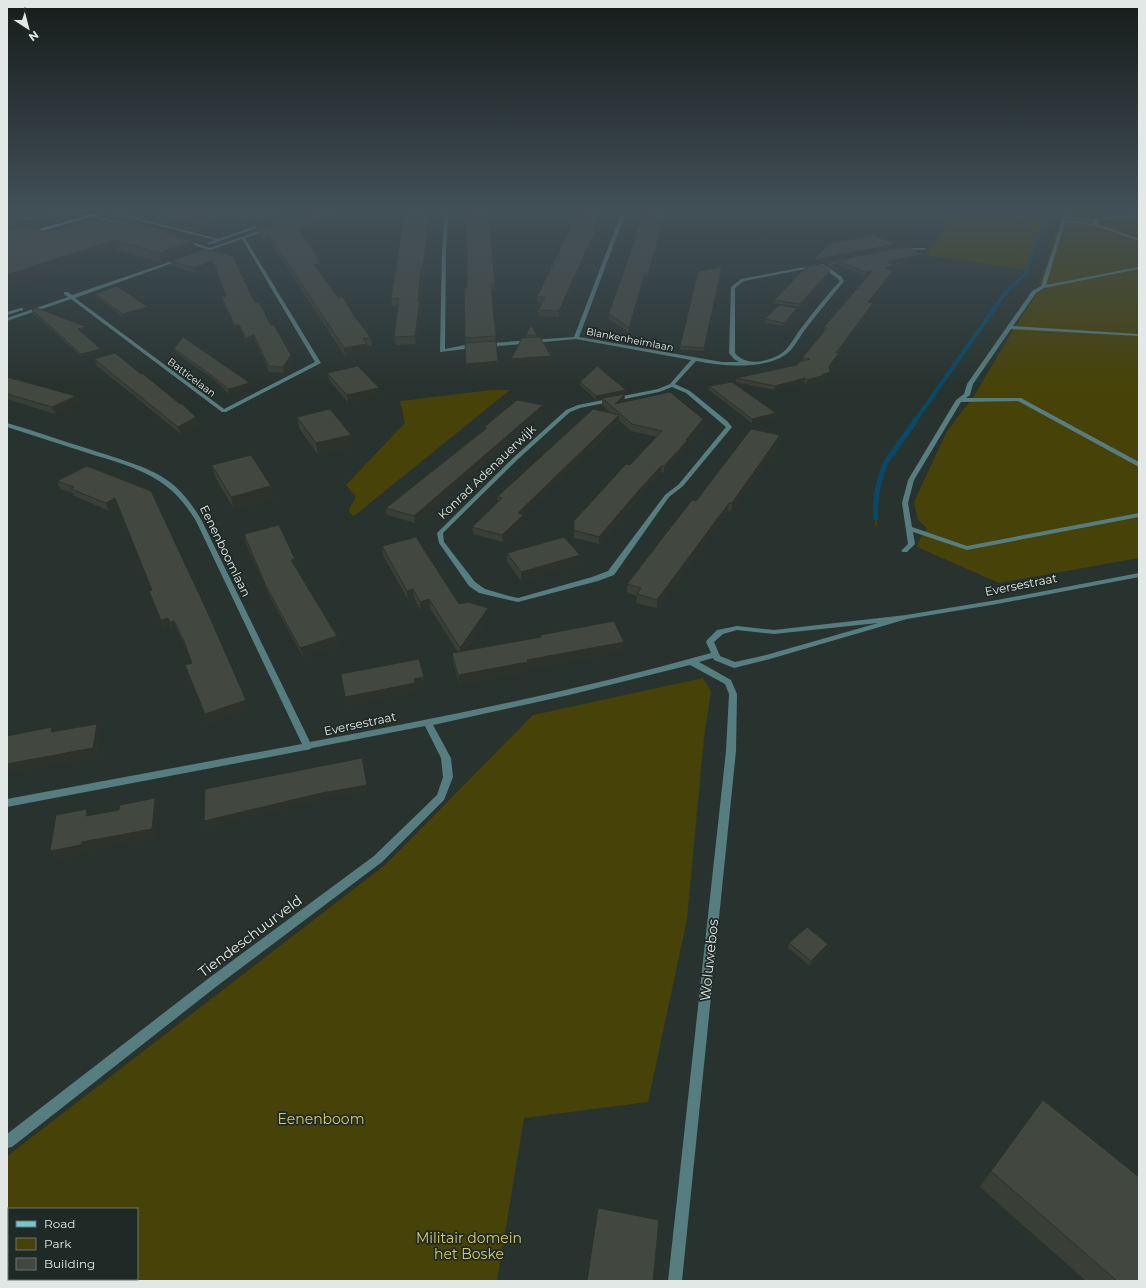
<svg xmlns="http://www.w3.org/2000/svg" width="1146" height="1288" font-family="Montserrat,sans-serif">
<rect width="100%" height="100%" fill="#28332f"/>
<path fill="#474207" fill-rule="evenodd" d="M55 209 87 210 7 217Z
M941 209H1049L1030 260 1032 261 1028 272 1008 291 888 462C876 488 876 496 877 524L876 528C872 500 873 488 885 462L1007 290 1024 274 1027 270 926 255 953 215Z
M1062 209H1139V558L999 583 917 547 920 539 927 528 918 520 914 502 947 431 974 396 1013 330 1038 292 1047 288 1039 283 1048 261Z
M491 390H510L354 516 350 513 349 509 356 497 346 485 405 423 400 401Z
M703 678 711 691 704 738 687 919 648 1102 524 1118 497 1281H7V1157L10 1154 385 865 533 715ZM9 1209H137V1279H9Z"/>
<g fill="none" stroke-linecap="round" stroke-linejoin="round">
<path stroke="#084966" stroke-width="3" d="M1036 246 1049 209
M998 303 1007 291 1025 274 1036 246"/>
<path stroke="#084966" stroke-width="4" d="M915 421 999 302"/>
<path stroke="#084966" stroke-width="5" d="M876 518C874 498 878 481 886 462L916 420"/>
<path fill="#567d7f" fill-rule="evenodd" d="M1066 209H1070L1067 216 1095 219 1139 213V215L1097 221 1098 224 1139 239V241L1095 226 1065 222 1046 285 1139 267V269L1044 288 1036 293 1013 326 1139 334V336L1011 329 973 384 970 395 966 398H1021L1139 462V467L1018 401 961 402 914 480 908 503 912 527 967 546 1139 513V517L967 550 913 532 915 544 907 552H903L901 551 908 544 902 503 908 480 956 400 964 394 967 384 1032 291 1041 286ZM1067 218 1093 221 1094 224 1066 220Z"/>
<path fill="#567d7f" fill-rule="evenodd" d="M25 209H29L32 211 29 212Z
M445 209H449L446 249 445 349 465 345 574 337 623 209H627L579 337 722 362H739L734 359 729 353 731 287 741 279 816 265 817 266 815 267 744 281 735 288V353C746 367 769 362 782 353 789 348 794 338 799 331 812 314 825 297 840 281L837 278 820 266V264H822L841 276 844 281C831 297 817 314 804 331 799 338 793 350 785 355 762 370 722 366 696 361L675 384 690 391 727 421 732 427 683 486 669 497 614 575 598 581 518 602 479 593 469 586 439 543 437 533 438 532 513 458 566 410 578 405 658 389 670 384 691 360 576 339 465 349 440 352 442 249ZM672 387 686 393 726 427 679 484 665 495 608 571 592 577 518 598 509 596 485 589 475 582 444 542 443 533 517 460 570 412 580 408 659 392Z
M106 210 219 239 256 226 259 227 208 245 207 243 215 240 105 212Z
M91 215 128 224 129 225 127 226 90 217Z
M268 228 271 229 245 238 321 363 226 412H222L71 299 7 321V318L68 297 64 294V292H68L72 295 181 258V260L75 298 224 409 315 362 242 239 198 254 197 252 206 249 182 241 184 240 210 248Z
M899 248H924L926 249 924 250H898Z
M21 308H23V310L7 315V312Z
M7 423C35 431 62 441 89 449 112 457 144 465 164 478 181 489 192 504 202 521L310 742C445 717 579 690 711 653L706 642 707 640 717 630 737 626 774 630 906 615 997 600 1139 573V577L997 604 907 619 770 659 734 668 714 660 713 658 699 662 731 680 737 694 736 751 682 1281H668L726 751 729 694 725 684 690 665 569 695 433 725 451 758 453 777 444 800 382 862 217 986 12 1147 7 1148V1134L209 978 374 856 437 795 443 777 441 758 425 726 312 748 308 750H306L7 807V799L302 744 196 521C186 505 175 491 159 481 141 469 118 462 97 456 67 446 37 437 7 427ZM878 623 766 655 735 662 720 656 714 642 723 634 737 630 774 634Z"/>
<path fill="#567d7f" fill-rule="evenodd" d="M42 209H48L11 216 9 215Z
M92 209H99L108 211 106 212Z
M69 213 93 216 91 217 69 215 7 221V219Z"/>
<path fill="#76c8ce" fill-rule="evenodd" d="M111 209H117L7 241V238Z"/>
</g>
<path fill="#393e36" d="M7 209H25L24 210 13 212 24 221 17 225 18 228 46 232 111 225 173 232 174 237 193 241 196 251 162 263 118 250 7 287Z
M156 209H373L302 235 317 255 318 259 321 264 323 271 319 272 338 297 371 338 372 346H368L369 352 345 356 270 242 267 243 261 235 259 230H257L256 225 250 227 233 223 202 233 156 221 154 215 159 213H158Z
M405 209H432L429 224 423 275H422L420 301 421 309 416 344 395 345 394 337 398 306H392L391 298Z
M569 209H606L595 232V236L559 317 538 316V310L542 302H537V297L584 210Z
M669 209 664 223H662L656 253 647 277H644L629 333 610 320H608V315L634 242Z
M205 249 255 303 271 325 291 355 292 361 284 373 269 372 255 341 247 344 241 331H236L223 302 221 296H225L215 266 195 273 172 266 170 261Z
M467 253 495 284V289H491L498 368 467 372 465 338 467 288Z
M925 254 924 258 893 265 894 269 891 270 892 275 870 303 872 308 839 352H840L839 356 829 369V377L822 379 820 381 806 384 804 383 774 390 736 382V378L797 365 802 361V358L824 331V327L868 276H865L838 265 833 269 828 266 829 262Z
M722 267 704 351 680 350V346Z
M829 274 799 307 774 303V300Z
M95 294 149 311 124 317 96 297Z
M797 308V312L783 326 764 323 765 319Z
M32 310 88 330 81 332 101 349 102 352 82 357 33 314Z
M526 335H537V337L551 356 552 363 511 367V359L526 338Z
M174 349 251 387 229 394 213 379 176 353Z
M94 359 198 425 181 434 97 366Z
M327 373 379 388 380 395 348 403 329 380Z
M7 377 76 396 78 402 55 414 7 399Z
M580 382 626 390 625 394 624 401 623 402 703 426 687 446V447L664 473 661 472 639 497 599 544 574 538V521L630 465 657 437 631 431 619 420V421L594 446 523 515V521L503 542 473 534 472 527 498 502 497 497 611 413 602 405V399L596 400 580 385Z
M709 386 776 413V417L752 423 709 390Z
M543 412 415 523 387 515 386 508 485 429 484 427Z
M297 417 353 447 318 455 299 428Z
M780 435 779 443 731 512 728 511 657 608 636 603 637 596 627 593V584L696 501Z
M212 465 274 499 234 509 215 477Z
M57 481 151 491 246 700 248 709 208 723 185 665 192 663 187 650 177 630 173 631 171 627 164 629 149 591 152 590 118 506 109 511 74 496 73 493 60 489Z
M244 534 295 559 297 567 296 568 337 636 339 645 303 657 269 595 246 543Z
M382 546 459 604 489 617 466 650 540 637V635L624 651 528 669V671L459 684 453 662 452 653 458 652 430 608 421 611 414 598 408 600 383 555Z
M507 553 580 564 521 581 507 562Z
M789 943 827 949 810 966 788 948Z
M991 1171 1139 1281H1086L980 1187Z"/>
<path fill="#2e322c" d="M7 209H25L24 210 7 213Z
M301 209H320L259 228V230H257L256 225 250 227 249 220 255 218 256 224Z
M355 209H373L299 236 298 229Z
M430 209H432L429 224 423 275V268Z
M604 209H606L595 232V236L559 317V311L593 231Z
M668 209H669L664 223 665 219Z
M20 211 24 221 17 225 20 233 7 237V219Z
M232 216 233 223 202 233 200 226Z
M662 219 656 253 647 277 648 273Z
M173 232 175 242 165 234Z
M269 235 270 242 267 243 265 237Z
M115 240 118 250 7 287V275Z
M193 241 196 251 162 263 159 253Z
M896 244V247L812 263 813 260Z
M925 254 924 258 886 266 887 262Z
M213 261 215 266 195 273 194 268Z
M838 261V265L833 269 834 265Z
M321 264 323 271 315 272 314 265Z
M895 265 894 269 884 272 885 268Z
M722 267V270L704 351V348Z
M421 268 422 275 419 308 420 301 421 309 416 344 415 336Z
M830 271 829 274 799 307 800 304Z
M872 271 871 275 865 276V272Z
M893 271 892 275 867 307 868 302Z
M645 273 644 277 629 333V328Z
M873 303 872 308 835 357 836 353Z
M148 307 149 311 124 317 123 314Z
M797 308V312L783 326 784 323Z
M239 325 241 331H236L235 326Z
M87 327 88 330 79 333 78 329Z
M254 335 255 341 247 344 246 338Z
M367 344 369 352 345 356 344 348Z
M101 349 102 352 82 357 81 354Z
M840 352 839 356 828 371 829 366Z
M291 355 292 361 284 373 283 367Z
M551 356 552 363 511 367V359Z
M498 361V368L467 372 466 364Z
M830 372 829 377 822 379 820 381 806 384 807 380 823 374Z
M805 378 804 383 774 390 775 386Z
M250 383 251 387 229 394 228 389Z
M379 388 380 395 348 403 347 395Z
M626 390 625 394 624 401 615 410V404L624 394 596 400V396Z
M76 396 78 402 55 414 52 407Z
M543 405V412L415 523 414 516Z
M776 413V417L752 423V419Z
M619 415V421L523 515V521L503 542 502 535 518 513Z
M196 417 198 425 181 434 178 427Z
M703 419V426L687 446V447L664 473V466Z
M351 435 353 447 318 455 316 443Z
M780 435 779 443 731 512 732 503Z
M662 465 661 472 639 497 599 544V537L639 490Z
M271 486 274 499 234 509 231 497Z
M115 498 118 506 109 511 106 503Z
M729 503 728 511 657 608V600Z
M580 555V564L521 581V572Z
M295 559 297 567 293 569 291 560Z
M413 589 414 598 408 600 407 591Z
M429 599 430 608 421 611 420 602Z
M488 608 489 617 461 657 460 648Z
M168 618 171 627 164 629 161 620Z
M174 621 177 630 173 631 170 622Z
M337 636 339 645 303 657 300 648Z
M624 642V651L528 669V671L459 684 458 675 527 660Z
M424 677 425 686 416 688 417 692 347 706 345 697Z
M246 700 248 709 208 723 205 714Z
M97 724 101 734 97 758 7 774V764Z
M52 727 56 736 51 732Z
M362 758 368 792 323 800 207 827 204 821Z
M155 798 159 807 156 838 87 851 86 854 55 860 50 851 82 842Z
M87 809 91 819 86 816Z
M828 944 827 949 810 966 811 961Z"/>
<path fill="#42483f" stroke="#2e322c" d="M165 209H301L256 224 259 220 255 218 249 220 232 216 200 226 154 215 170 210Z
M316 209H355L298 229 317 255 315 256 321 264 314 265 338 297H343L356 319H357L371 338H363L367 344 344 348 269 235 265 237 259 228Z
M405 209H430L423 268H421L418 301H420L415 336 394 337 399 298H391Z
M464 209H488L495 284H491L496 336 465 338 464 288H467V253Z
M585 209H604L593 231H595L559 311 538 310 545 297H537L572 224Z
M644 209H668L665 219H662L656 249 648 273H645L629 328 611 315H608L634 242Z
M20 211 7 219V212Z
M89 219 111 225 127 220 173 232 165 234 193 241 159 253 115 240 7 275V231L26 226 46 232Z
M7 221 16 223 7 226Z
M873 235 896 244 813 260 829 244Z
M899 248H908L925 254 887 262 895 265 885 268 893 271 868 302 873 303 836 353 840 352 829 366 830 372 823 374 821 376 807 380 805 378 775 386 736 378 797 365 799 362 810 359 802 358 827 328 824 327 872 271 865 272 838 261 834 265 829 262Z
M205 249 233 256 255 303 259 302 271 325H274L291 355 283 367 268 366 254 335 246 338 239 325 235 326 221 296H226L213 261 194 268 170 261Z
M820 264 830 271 800 304 774 300 806 267Z
M722 267 704 348 680 346 698 271Z
M117 286 148 307 123 314 95 294Z
M779 305 797 308 784 323 765 319Z
M37 308 87 327 78 329 101 349 81 354 32 310Z
M531 325 537 335H526Z
M183 337 250 383 228 389 211 375 174 349Z
M540 337 551 356 511 359 522 338Z
M496 341 498 361 466 364 465 343Z
M115 353 141 374 142 373 180 404H182L196 417 178 427 94 359Z
M358 366 379 388 347 395 327 373Z
M597 366 626 390 596 396 580 382Z
M7 377 76 396 52 407 7 394Z
M732 382 776 413 752 419 709 386Z
M670 392 703 419 686 440 687 441 664 466 662 465 639 490 599 537 574 530V521L626 464 630 465 662 431 632 424 602 398 625 394 615 404Z
M517 400 543 405 414 516 386 508 487 428 484 427Z
M330 409 351 435 316 443 297 417Z
M593 409 619 415 518 513 523 515 502 535 472 527 502 498 497 497Z
M751 429 780 435 732 503H729L657 600 637 594 641 588 627 584 692 500 696 501Z
M251 455 271 486 231 497 212 465Z
M87 466 151 491 207 611 246 700 205 714 185 665 192 663 184 641 174 621 170 622 168 618 161 620 149 591 152 590 115 498 106 503 71 489 74 487 57 481Z
M279 525 295 559 291 560 337 636 300 648 266 586 244 534Z
M416 537 459 604 468 602 488 608 460 648 429 599 420 602 413 589 407 591 382 546Z
M564 537 580 555 521 572 507 553Z
M614 621 624 642 527 660 528 662 458 675 452 653 541 637 540 635Z
M419 659 424 677 414 679 415 683 345 697 341 674Z
M97 724 93 748 7 764V736L52 727 51 732Z
M362 758 367 785 322 793 204 821 205 789Z
M155 798 152 829 82 842 81 845 50 851 56 815 87 809 86 816 119 810 120 805Z
M807 927 828 944 811 961 789 943Z
M1043 1100 1139 1177V1281H1117L991 1171Z
M598 1208 659 1220 653 1281H587Z"/>
<linearGradient id="sky" x2="0" y2="1"><stop stop-color="#161c1a"/><stop offset="0.54" stop-color="#425058"/><stop offset="1" stop-color="#425058" stop-opacity="0"/></linearGradient>
<rect width="1146" height="389" fill="url(#sky)"/>
<g text-anchor="middle" stroke-width="3.5" stroke-linejoin="round" paint-order="stroke">
<g font-size="10" fill="#e1e8e5" stroke="#1f2925">
<text transform="translate(630 339) rotate(11)" y="4">Blankenheimlaan</text>
<text transform="translate(192 377) rotate(37)" y="4">Batticelaan</text>
</g>
<g font-size="12" fill="#e1e8e5" stroke="#1f2925">
<text transform="translate(487 472) rotate(-44)" y="4">Konrad Adenauerwijk</text>
<text transform="translate(225 551) rotate(64)" y="4">Eenenboomlaan</text>
<text transform="translate(1021 585) rotate(-11)" y="4">Eversestraat</text>
<text transform="translate(360 724) rotate(-12)" y="4">Eversestraat</text>
</g>
<g font-size="14" fill="#e1e8e5" stroke="#1f2925">
<text transform="translate(250 936) rotate(-37)" y="5">Tiendeschuurveld</text>
<text transform="translate(709 960) rotate(-84)" y="5">Woluwebos</text>
</g>
<g font-size="14" fill="#d7cd66" stroke="#1f2925">
<text x="321" y="1124">Eenenboom</text>
<text x="469" y="1243">Militair domein<tspan x="469" dy="16">het Boske</tspan></text>
</g>
</g>
<rect width="1146" height="1288" fill="none" stroke="#e1e8e5" stroke-width="16"/>
<rect x="8" y="1208" width="130" height="72" fill="#1f2925" stroke="#6d7572"/>
<rect x="16" y="1221" width="20" height="6" fill="#76c8ce" stroke="#6d7572"/>
<text x="44" y="1228" font-size="12" fill="#e1e8e5">Road</text>
<rect x="16" y="1238" width="20" height="12" fill="#474207" stroke="#6d7572"/>
<text x="44" y="1248" font-size="12" fill="#e1e8e5">Park</text>
<rect x="16" y="1258" width="20" height="12" fill="#42483f" stroke="#6d7572"/>
<text x="44" y="1268" font-size="12" fill="#e1e8e5">Building</text>
<g transform="translate(28 28) rotate(144)" stroke="#1f2925" stroke-width="3" paint-order="stroke">
<path d="M0-3L7 15L0 10L-7 15Z" fill="#e1e8e5"/>
<text y="-6" font-size="11" font-weight="bold" text-anchor="middle" fill="#e1e8e5">N</text>
</g>
</svg>
